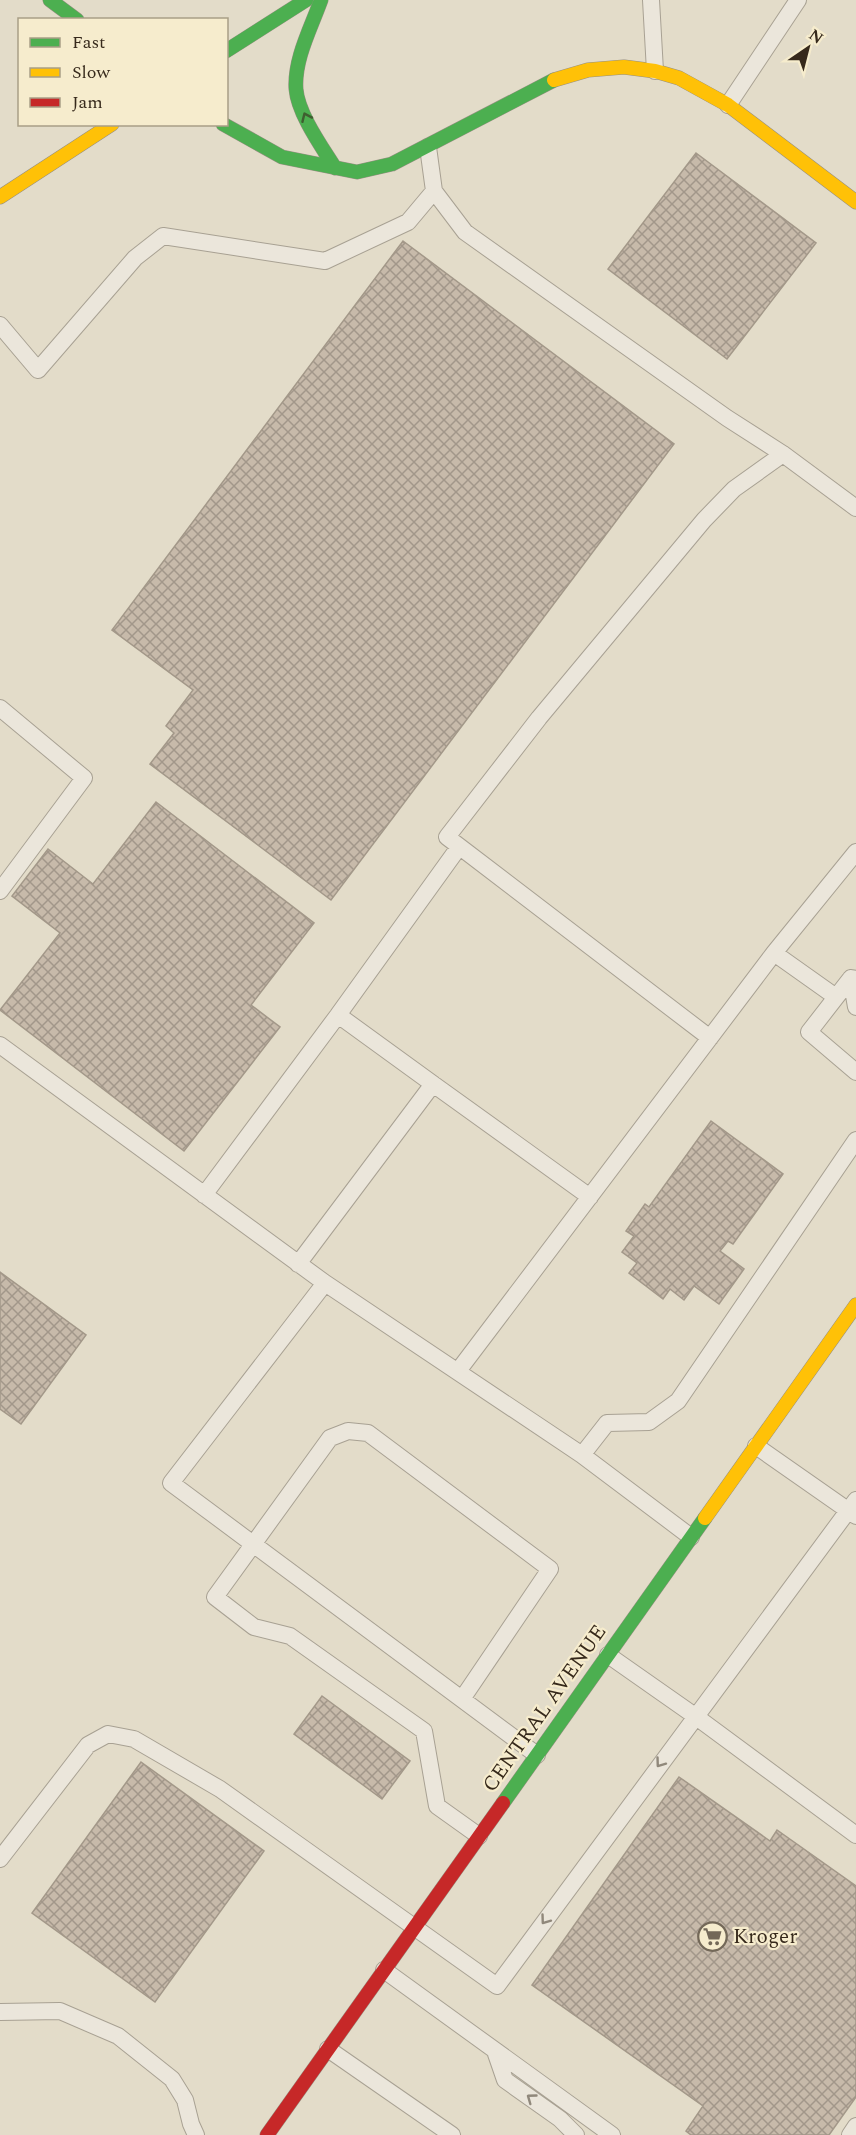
<svg xmlns="http://www.w3.org/2000/svg" width="856" height="2135" font-family="Spectral,serif">
<defs>
<pattern id="building-cross-hatch" width="8" height="8" patternUnits="userSpaceOnUse" patternTransform="scale(1.5)"><rect width="8" height="8" fill="#c7baaa"/><path d="M0 0l8 8M0 8l8-8" fill="none" stroke="#a2978a"/></pattern>
</defs>
<rect width="100%" height="100%" fill="#e3dcc9"/>
<path fill="url(#building-cross-hatch)" stroke="#a39889" stroke-width="1.5" d="M696 153 816 243 727 359 608 269Z
M403 241 674 444 331 900 150 764 174 733 166 726 193 690 112 630Z
M156 802 314 923 251 1005 280 1027 184 1151 0 1010 60 933 12 896 48 849 93 884Z
M711 1121 783 1174 733 1244 728 1241 720 1251 744 1269 719 1304 694 1286 684 1300 670 1289 663 1299 629 1273 637 1263 622 1252 634 1236 626 1231 645 1204 649 1207Z
M0 1272 86 1335 21 1424 0 1409Z
M322 1696 410 1761 382 1799 294 1734Z
M141 1762 264 1851 155 2002 32 1913Z
M679 1777 770 1841 777 1830 856 1886V2097L829 2135H691L686 2131 703 2106 532 1985Z"/>
<g fill="none" stroke-linecap="round" stroke-linejoin="round">
<defs>
<path id="lane" d="M651 0 655 71
M728 105 798 0
M434 191 465 232 727 418 783 454 856 508
M0 325 38 370 135 258 163 236 325 261 408 222 434 191 428 147
M0 708 84 778 0 891
M851 978 809 1032 856 1072
M856 979 851 978 856 1007
M836 997 774 953 856 852
M710 1038 447 837 539 718 704 520 734 489 783 454
M0 1045 325 1283
M433 1084 590 1197
M204 1195 338 1015
M298 1264 433 1084 338 1015 459 847
M458 1371 774 953
M756 1446 856 1516
M582 1455 607 1423 649 1422 678 1401 856 1140
M608 1655 695 1716 856 1835
M462 1699 550 1569 368 1433 348 1431 330 1438 215 1597 254 1627 290 1636 424 1731 437 1806 479 1836
M537 1755 171 1483 325 1283 582 1455 691 1537
M0 1859 88 1745 108 1734 134 1739 220 1789 497 1986 856 1500
M384 1970 612 2135
M0 2012 60 2011 118 2036 172 2079 185 2100 191 2124 196 2135
M328 2049 452 2135
M495 2051 505 2080 560 2119 576 2135
M850 2135 856 2126"/>
<path id="fast" d="M50 0 77 20
M321 0C311 28 294 59 296 89 298 114 322 147 335 168
M226 51 306 0
M223 124 282 157 357 172 392 164 554 80
M503 1803 705 1518"/>
<path id="slow" d="M554 80 588 70 624 67 655 71 679 78 728 105 856 202
M0 197 112 124
M705 1518 856 1305"/>
<path id="jam" d="M267 2135 503 1803"/>
</defs>
<use href="#lane" stroke="#a8a193" stroke-width="18"/>
<use href="#fast" stroke="#979083" stroke-width="15"/>
<use href="#slow" stroke="#979083" stroke-width="15"/>
<use href="#jam" stroke="#979083" stroke-width="15"/>
<use href="#lane" stroke="#ebe6db" stroke-width="16"/>
<use href="#fast" stroke="#4caf50" stroke-width="14"/>
<use href="#slow" stroke="#ffc107" stroke-width="14"/>
<use href="#jam" stroke="#c62828" stroke-width="14"/>
</g>
<defs><path id="oneway-chevron" d="M-2-3.5L2.5 0L-2 3.5" fill="none" stroke-width="1.6" stroke-linecap="round" stroke-linejoin="round" transform="scale(1.5)"/></defs>
<use stroke="#3f5f30" href="#oneway-chevron" transform="translate(306 117) rotate(-114)"/>
<g stroke="#90887b">
<use href="#oneway-chevron" transform="translate(660 1763) rotate(126)"/>
<use href="#oneway-chevron" transform="translate(545 1920) rotate(126)"/>
<use href="#oneway-chevron" transform="translate(531 2098) rotate(-144)"/>
</g>
<defs>
<symbol id="supermarket-ring" viewBox="-11 -11 22 22"><circle r="9.5" fill="#f6eccd" stroke="#736858" stroke-width="1.5"/><path d="M-6-5.5h2.5l.6 2H6L4.5 2H-2.5L-4.4-4H-6ZM-1.5 3.2a1.3 1.3 0 1 0 .1 0ZM3 3.2a1.3 1.3 0 1 0 .1 0Z" fill="#736858"/></symbol>
</defs>
<g fill-rule="evenodd">
<use href="#supermarket-ring" x="696" y="1920" width="33" height="33"/>
</g>
<g text-anchor="middle" stroke-width="4.5" stroke-linejoin="round" paint-order="stroke">
<g font-size="21" fill="#36291b" stroke="#f6eccd">
<text transform="translate(544 1708) rotate(-55)" y="7">CENTRAL AVENUE</text>
</g>
<g font-size="21" fill="#36291b" stroke="#f6eccd" text-anchor="start">
<text x="733" y="1943">Kroger</text>
</g>
</g>
<rect x="18" y="18" width="210" height="108" fill="#f6eccd" stroke="#a99e86" stroke-width="1.5"/>
<rect x="30" y="38" width="30" height="9" fill="#4caf50" stroke="#a99e86" stroke-width="1.5"/>
<text x="72" y="48" font-size="18" fill="#36291b">Fast</text>
<rect x="30" y="68" width="30" height="9" fill="#ffc107" stroke="#a99e86" stroke-width="1.5"/>
<text x="72" y="78" font-size="18" fill="#36291b">Slow</text>
<rect x="30" y="98" width="30" height="9" fill="#c62828" stroke="#a99e86" stroke-width="1.5"/>
<text x="72" y="108" font-size="18" fill="#36291b">Jam</text>
<g transform="translate(808 48) rotate(35)" stroke="#f6eccd" stroke-width="4.5" paint-order="stroke">
<path d="M0-4.5L10 22L0 15L-10 22Z" fill="#36291b"/>
<text y="-9" font-size="16" font-weight="bold" text-anchor="middle" fill="#36291b">N</text>
</g>
</svg>
